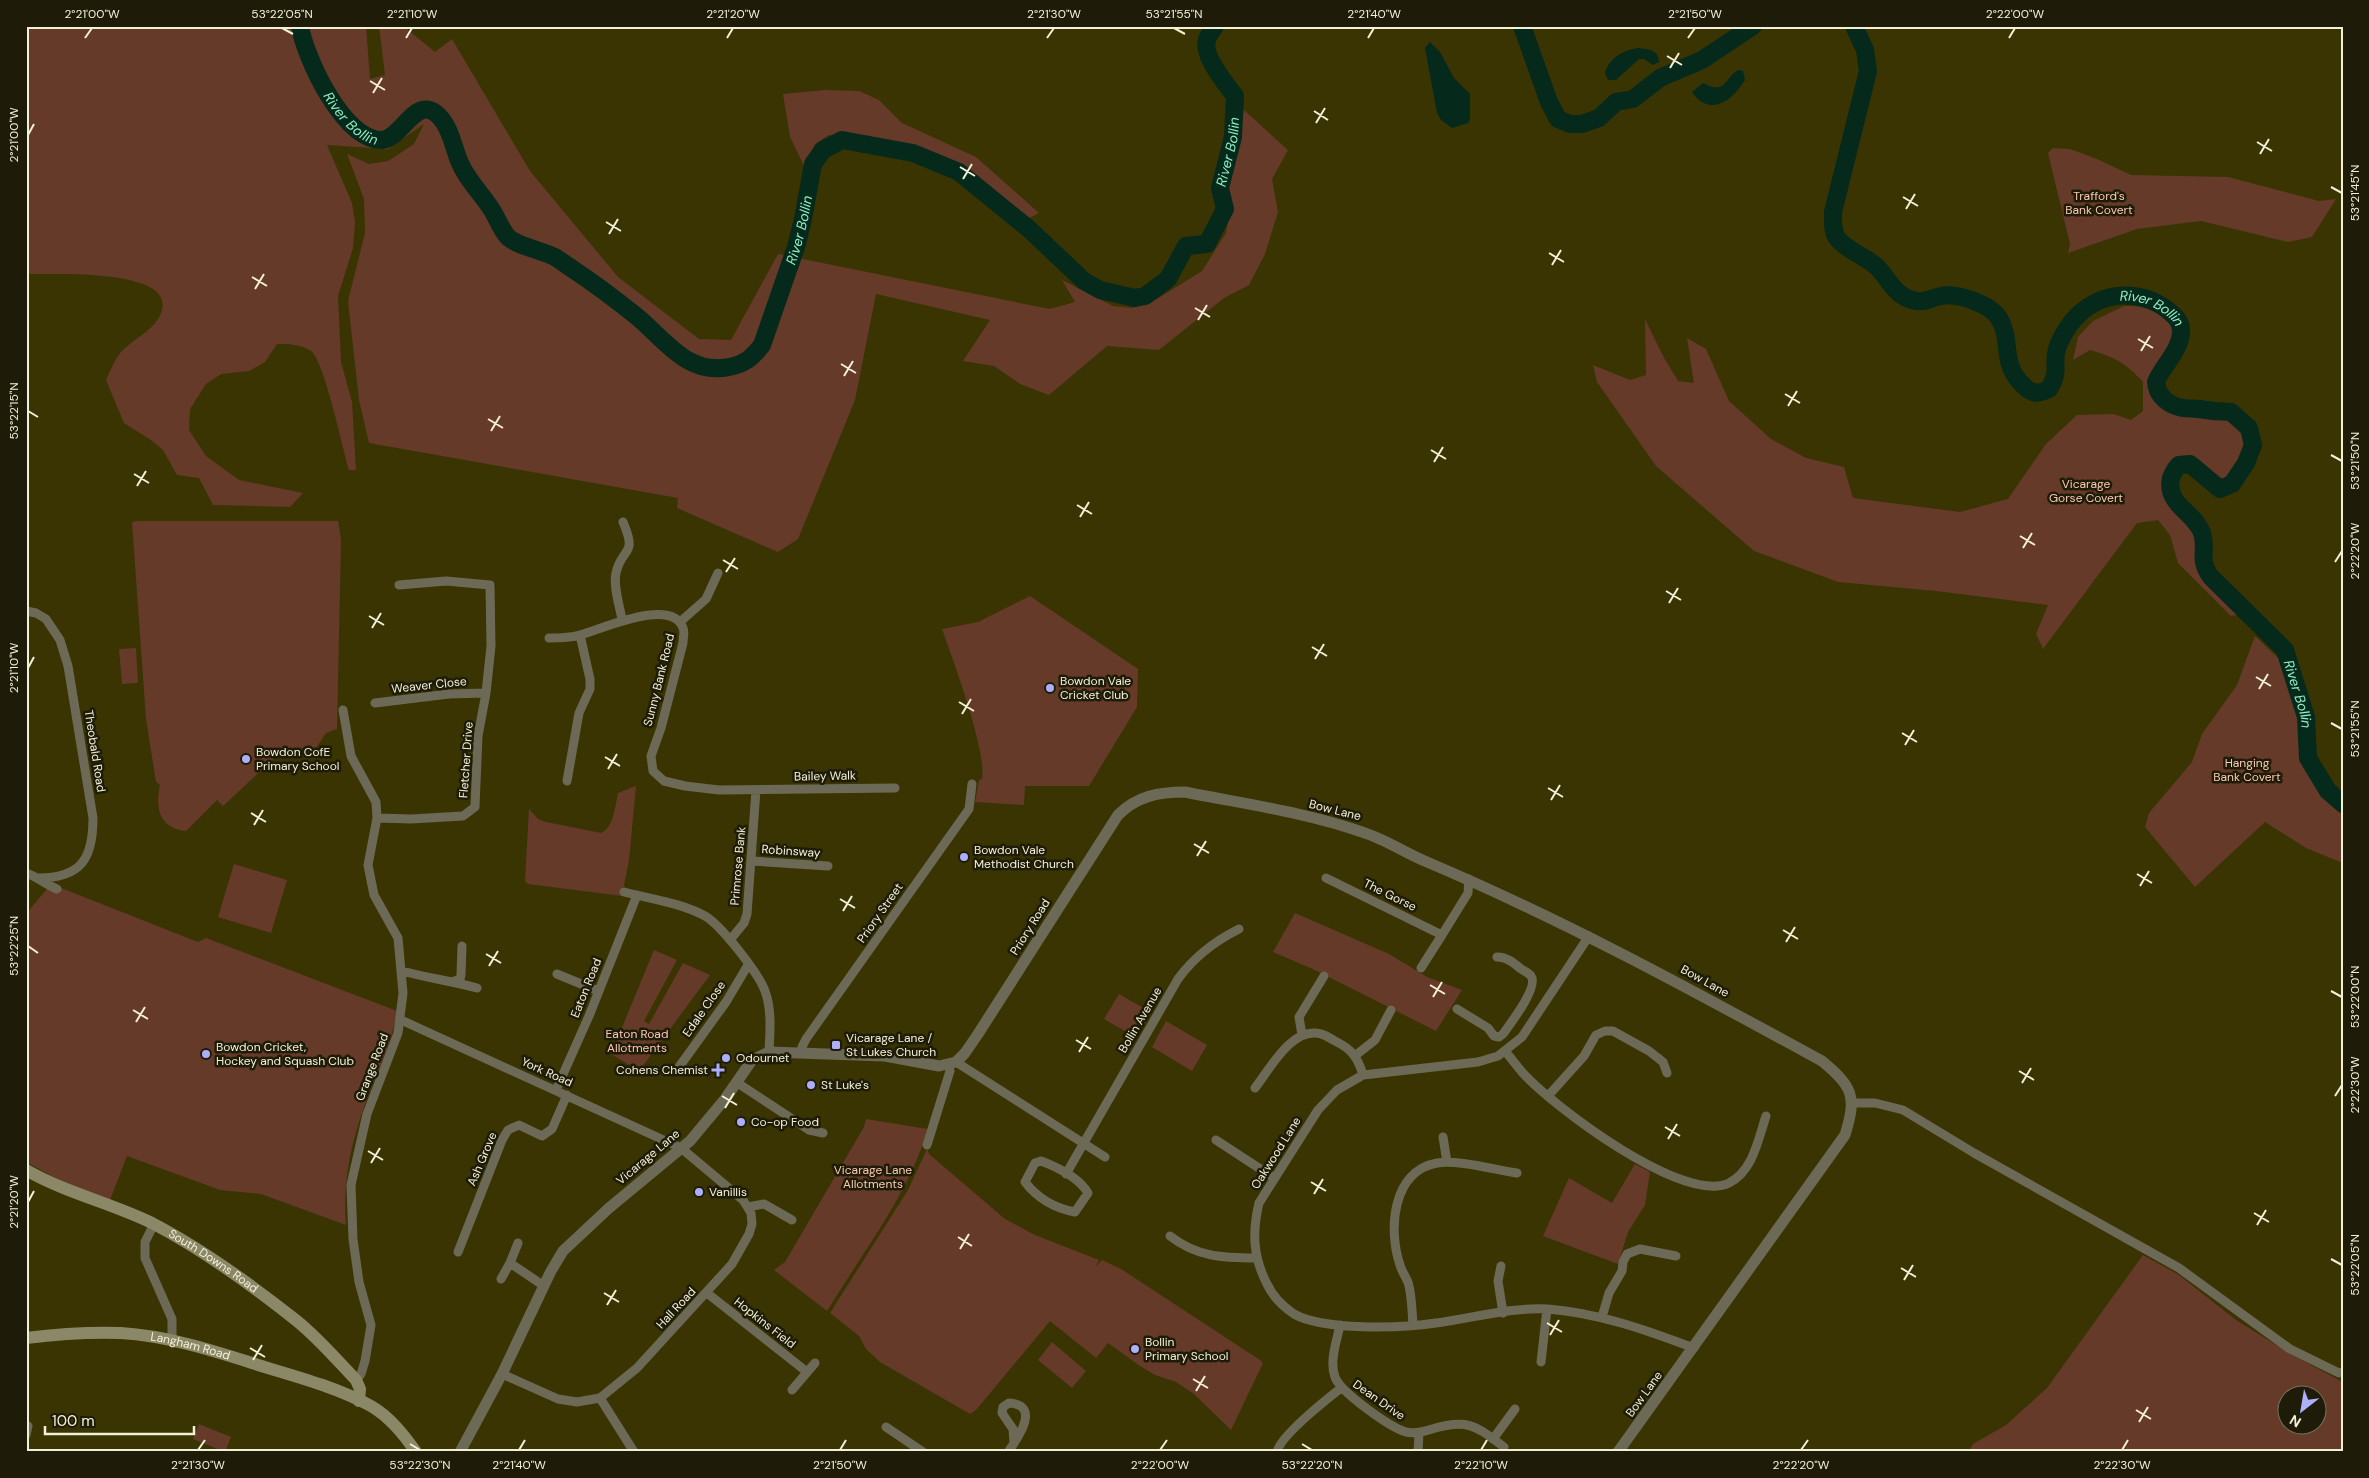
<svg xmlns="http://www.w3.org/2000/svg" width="2369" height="1478" font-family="'DM Sans',sans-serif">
<rect width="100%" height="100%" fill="#3a3402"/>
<path fill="#653a28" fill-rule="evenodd" d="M26 26H366L370 79 385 75 379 26H403L435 52 452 39 530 171 618 277 699 339 731 340 778 254 1050 309 1075 302 1062 280 1113 306 1132 308 1157 299 1202 271 1226 233 1230 207 1224 186 1235 163 1244 110 1288 150 1272 179 1278 212 1265 254 1249 285 1224 298 1159 350 1107 346 1049 395 1020 384 994 366 963 361 990 320 876 294 855 400 798 539 778 552 677 508 678 498 369 443 359 400 348 301 365 233 364 199 347 154 369 164 388 161 414 144 424 124 388 149 327 145 352 203 355 222 353 248 338 296 341 362 352 402 356 470H349C343 450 324 360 311 351 300 344 289 344 277 344L265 362 249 371 221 374 206 384 190 409 189 430 206 456 239 480 303 493 290 507 213 505 199 478 177 475 163 450 151 440 124 423 106 380C110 372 113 363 118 356 129 340 154 332 161 313 179 267 50 275 26 274Z
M825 90 859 91 879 100 902 123 976 157 1039 213 1029 218 972 173 913 147 864 135H829L815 144 805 168 790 137 783 94Z
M2053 148 2070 149 2097 159 2131 175 2228 177 2319 201 2336 199 2312 237 2288 242 2201 221 2137 229 2068 253 2070 244 2048 153Z
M2124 306C2148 305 2159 313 2177 326 2176 355 2149 368 2156 398L2184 417 2229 416 2244 428C2244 454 2242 465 2220 481L2177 461 2166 472 2165 494 2183 517 2195 526 2196 554 2201 571 2240 614 2231 616 2178 563 2170 535 2158 520 2137 523 2043 649 2036 634 2048 605 1936 591 1838 582 1754 551 1656 466 1597 382 1593 365 1630 380 1646 375 1645 319 1663 356 1678 381 1694 383 1687 338 1706 349 1729 401 1771 439 1806 458 1844 467 1853 498 1960 512 2008 499 2046 444 2077 415 2114 414 2131 420 2143 411V382C2126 363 2114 357 2090 350L2073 360 2078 337 2093 321Z
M139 521H338L341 540 337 729 326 733 316 748 284 749 223 806 217 800 186 831C159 828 155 808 160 785L156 782 146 719 132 522Z
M1030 596 1138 669 1137 707 1089 786H1025L1024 805 975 802 979 780 982 779C987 751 953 660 942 629L978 622Z
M2255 636 2279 659 2299 716 2301 756 2311 779 2326 799 2343 813V863L2306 848 2265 822 2195 887 2145 827 2149 813 2192 762 2202 734 2237 685Z
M136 648 138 683 122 684 119 649Z
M636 786 629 860 622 896 528 884 525 881 529 809 538 819 546 822 601 833C614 827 615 806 618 793Z
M234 864 287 880 271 933 218 917Z
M51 884 198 942 206 938 397 1011C393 1039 380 1065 370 1091 353 1135 342 1177 346 1225L261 1194 220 1190 127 1156 110 1200 65 1183 26 1162V914Z
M1295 913 1389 954 1427 977 1462 990 1436 1031 1315 970 1273 952Z
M654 950 677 960 644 1021 649 1024 683 963 710 975 639 1071 611 1054Z
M1119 994 1145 1009 1130 1034 1104 1019Z
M1166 1021 1207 1045 1192 1071 1152 1047Z
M866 1119 928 1129C908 1195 863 1252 827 1311L774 1270 785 1262 864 1127Z
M927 1149 929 1154 1005 1219 1035 1235 1099 1260 1095 1267 1102 1260 1121 1269 1260 1360 1263 1363 1231 1430 1194 1394 1176 1382 1155 1375 1140 1366 1108 1343 1096 1358 1050 1321 976 1410 970 1414 880 1362 866 1349 859 1336 830 1313 908 1190Z
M1635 1164 1650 1172 1645 1205 1628 1232 1618 1264 1543 1236 1569 1178 1612 1203Z
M2143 1255 2179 1275 2236 1320 2294 1356 2339 1380 2343 1383V1452H1968L1973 1444 2006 1425 2047 1388ZM2286 1396H2316V1426H2286Z
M1052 1342 1086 1371 1072 1388 1038 1360Z
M199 1424 231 1437 225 1452 193 1439Z"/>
<path fill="#05291b" d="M1430 42 1440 52 1454 78 1470 94V119L1468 123 1452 128 1441 120 1437 113 1425 48Z
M1638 48C1648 49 1659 50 1659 62L1653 65 1644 59H1639L1616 80H1608L1605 73C1610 57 1622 51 1638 48Z
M1738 70 1743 71 1745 80C1733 100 1710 118 1692 92L1703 83C1726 95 1723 80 1738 70Z"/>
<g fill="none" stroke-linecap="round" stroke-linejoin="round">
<g stroke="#05291b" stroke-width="18">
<path id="s1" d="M300 26C305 58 344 141 382 140 403 139 418 87 443 121 452 133 454 150 460 163 467 180 482 194 492 210 497 218 501 229 507 236 514 245 543 251 555 257 561 261 568 266 574 270 595 284 615 299 635 315 664 338 687 376 729 367 745 364 752 358 762 345L796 247 803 219 813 164 823 150 842 140 913 153 959 172 1029 229 1084 281 1100 290 1135 298 1145 296 1168 279 1186 246 1207 244 1225 209 1220 188 1233 137 1235 96C1226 84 1202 56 1207 40 1208 35 1213 30 1215 26"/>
<path d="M1522 26 1549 102 1558 119 1570 124H1582L1599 118 1616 102 1633 99 1660 78 1702 60 1753 26"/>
<path id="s2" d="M1854 26 1865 50 1868 71 1833 212C1833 221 1832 230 1837 238 1847 251 1865 256 1877 267 1889 279 1894 295 1912 300 1923 304 1930 298 1941 296 1952 293 1971 299 1981 304 1988 307 1994 311 1999 318 2013 341 1999 364 2025 387 2032 394 2040 394 2049 389 2061 370 2052 365 2057 349 2060 339 2069 324 2077 316 2103 290 2142 289 2170 312 2176 317 2181 322 2181 331 2181 350 2163 365 2156 382 2157 396 2169 406 2183 408 2188 409 2193 408 2199 409 2210 411 2219 412 2231 412L2249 428 2253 445 2246 463 2232 484 2220 489 2190 464 2179 465C2175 468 2173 473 2171 478 2165 505 2195 512 2202 533 2208 550 2197 558 2211 577L2285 650 2306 717 2308 758 2328 791 2343 804"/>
</g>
<path stroke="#6c6a56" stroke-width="9" d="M26 611 36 613 46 619 60 640 68 666 93 818C93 859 81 878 38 878
M622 620C620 607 613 587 616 573 622 546 638 557 623 522
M680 622 706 599 718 573
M549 638C559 638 570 638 580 635 600 630 672 596 683 628 685 632 683 638 683 643L661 728 651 756 653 771 664 781 685 786 719 790 895 788
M375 703 449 694 486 693
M343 710 351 756 376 802 377 818 368 865 374 895 398 938 403 993 398 1033 367 1114 351 1185 353 1239 359 1282 371 1325 365 1361 361 1374 356 1380
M567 781 579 713 590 689V679L580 635
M377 818 411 819 463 816 475 807 478 736 486 693 491 646 490 585 446 581 399 585
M752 861 828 866
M26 873C38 877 46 885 57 889
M1326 878 1442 935 1468 893 1469 879
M624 892C651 899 681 903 705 916 721 925 759 974 765 991 772 1010 770 1032 769 1052
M1589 936 1522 1037 1498 1056 1478 1062 1363 1075 1337 1090 1318 1110 1259 1203C1252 1232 1253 1257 1267 1284 1273 1297 1282 1306 1294 1314 1324 1331 1402 1328 1436 1323 1473 1318 1511 1307 1548 1309 1599 1313 1646 1330 1694 1348
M730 940 744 923 747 914 756 790
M1421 968 1442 935
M402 971C427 978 452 981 477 988
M557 974 598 991
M452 982 460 979 461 975 462 946
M1457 1009 1488 1028 1494 1036 1499 1037 1503 1034C1510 1024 1539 987 1531 976 1529 973 1524 971 1521 969 1514 963 1507 957 1497 957
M401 1020 681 1148 743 1200 751 1213 752 1224 749 1234 732 1264 637 1368 600 1398 577 1402 558 1399 502 1374
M1302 1035 1299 1017 1324 976
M1505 1051C1511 1058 1516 1065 1522 1072 1552 1106 1684 1205 1729 1183 1753 1171 1758 1140 1766 1116
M801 1053 802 1047 806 1039 969 809 972 784
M1356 1055 1375 1040 1391 1010
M956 1062 1105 1157
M679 1067 726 1002 748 965
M736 1082 809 1130 823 1133
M1255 1088C1270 1069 1292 1026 1321 1034 1326 1035 1331 1039 1335 1041 1352 1049 1358 1058 1363 1075
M556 1090 589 1016 637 895
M1548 1096 1584 1056 1596 1035 1605 1031H1613L1649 1051 1663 1062 1667 1073
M1852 1103H1875L1903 1110 1974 1153 2179 1268 2290 1349 2339 1373 2343 1372
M1443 1137 1447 1162
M1216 1140 1274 1178
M927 1145 950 1071 948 1064
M1041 1161C1057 1167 1079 1178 1088 1193L1075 1212C1054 1208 1038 1199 1025 1182L1035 1163Z
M1066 1174 1178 979C1194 957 1215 941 1239 929
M748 1207 764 1204 792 1220
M154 1224 145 1242V1258L172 1319V1340
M1170 1236C1197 1257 1223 1258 1256 1258
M458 1252 502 1140 508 1130 519 1125 542 1136 552 1129 567 1095
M510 1263 518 1243
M1501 1266 1498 1281 1503 1313
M501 1279 510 1263 544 1286
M707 1293 807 1372
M1602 1317 1609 1293 1622 1271 1623 1262 1627 1254 1640 1249 1676 1256
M1340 1325C1337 1340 1329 1362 1335 1377 1340 1392 1391 1428 1406 1432 1415 1434 1423 1432 1432 1429 1468 1418 1476 1426 1504 1447
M1413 1325C1412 1312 1412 1299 1409 1286 1408 1279 1402 1273 1400 1265 1388 1230 1392 1171 1437 1163 1456 1159 1496 1170 1517 1173
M1541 1362 1547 1309
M792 1390 815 1363
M600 1398 634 1452
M886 1427 923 1452
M26 1435 28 1426
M1493 1439 1515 1409
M1008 1452C1017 1439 1042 1405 1009 1403L1003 1407 1002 1413 1013 1429 1014 1443
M1277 1452C1280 1436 1327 1399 1341 1388
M1418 1452 1419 1433"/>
<path stroke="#6c6a56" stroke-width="11" d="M460 1452 502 1374 551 1271 563 1251 609 1208 690 1141 725 1099 752 1060 769 1052 885 1056 939 1066 956 1062 965 1053 978 1034 1118 815C1137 796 1159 792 1185 792 1244 804 1305 812 1362 832 1385 839 1405 853 1427 862 1564 920 1692 990 1822 1061 1853 1087 1857 1096 1845 1135L1618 1452"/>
<g stroke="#8b8868" stroke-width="12">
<path id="s3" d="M26 1170C66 1193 111 1203 152 1223 202 1249 253 1286 297 1321 318 1338 337 1360 356 1380L360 1389 359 1401"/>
<path id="s4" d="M26 1338C58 1334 89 1332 121 1333 171 1336 220 1353 268 1368 302 1378 340 1389 371 1406 390 1417 404 1435 416 1452"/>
</g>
</g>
<path fill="none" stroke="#f2f0d7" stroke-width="2" d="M282 28 293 34M1174 28 1185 34M85 38 92 28M406 38 412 28M727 38 733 28M1047 38 1054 28M1368 38 1374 28M1688 38 1695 28M2009 38 2015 28M1667 56 1682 65M1670 68 1679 53M370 81 385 90M373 93 382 78M1314 111 1328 120M1316 123 1325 108M28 135 34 124M2257 142 2272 151M2260 154 2269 139M960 167 975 176M963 179 972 164M2331 187 2342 193M1903 197 1918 206M1906 209 1915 194M606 222 621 231M609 234 618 219M1549 253 1564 262M1552 265 1561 250M252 277 267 286M255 289 264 274M1195 308 1210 317M1198 320 1207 305M2138 339 2153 348M2141 351 2150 336M841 364 856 373M844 376 853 361M1785 394 1800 403M1788 406 1797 391M28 411 38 417M488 419 503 428M491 431 500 416M1431 450 1446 459M2331 455 2342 461M1434 462 1443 447M134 474 149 483M137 486 146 471M1077 505 1092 514M1080 517 1089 502M2020 536 2035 545M2023 548 2032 533M723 560 738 569M2335 562 2342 551M726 572 735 558M1666 591 1681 600M1669 603 1678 588M369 616 384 625M372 628 381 613M1312 647 1327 656M1315 659 1324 644M28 668 34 657M2256 677 2271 686M2259 689 2268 674M959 702 974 711M962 714 971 699M2331 723 2342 729M1902 733 1917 742M1905 745 1914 730M605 757 620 766M608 769 617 754M1548 788 1563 797M1551 800 1560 785M251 813 266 822M254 825 263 810M1194 844 1209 853M1197 856 1206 841M2137 874 2152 883M2140 886 2149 871M840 899 855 908M843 911 852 896M1783 930 1798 939M1786 942 1795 927M28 946 38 953M486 954 501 963M489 966 498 951M1430 985 1445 994M2331 991 2342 997M1433 997 1442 982M133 1010 148 1019M136 1022 145 1007M1076 1040 1091 1049M1079 1052 1088 1037M2019 1071 2034 1080M2022 1083 2031 1068M722 1096 737 1105M2335 1096 2342 1085M725 1108 734 1093M1665 1127 1680 1136M1668 1139 1677 1124M368 1151 383 1160M371 1163 380 1148M1311 1182 1326 1191M1314 1194 1323 1179M28 1202 34 1191M2254 1213 2269 1222M2257 1225 2266 1210M958 1237 972 1246M960 1249 969 1234M2331 1259 2342 1265M1901 1268 1916 1277M1904 1280 1913 1265M604 1293 619 1302M607 1305 616 1290M1547 1323 1562 1332M1550 1335 1559 1320M250 1348 265 1357M253 1360 262 1345M1193 1379 1208 1388M1196 1391 1205 1376M2136 1410 2151 1419M2139 1422 2148 1407M410 1444 420 1450M1302 1444 1312 1450M198 1450 205 1440M519 1450 525 1440M840 1450 846 1440M1160 1450 1167 1440M1481 1450 1487 1440M1801 1450 1808 1440M2122 1450 2128 1440"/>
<g fill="#adaffb" stroke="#1e1c08" stroke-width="2">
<circle cx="1050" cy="688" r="5"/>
<circle cx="246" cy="759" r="5"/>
<circle cx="964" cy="857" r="5"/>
<rect x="831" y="1040" width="10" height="10" rx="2.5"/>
<circle cx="206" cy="1054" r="5"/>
<circle cx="726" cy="1058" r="5"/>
<path d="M715.5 1062.5h5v5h5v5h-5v5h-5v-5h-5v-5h5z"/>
<circle cx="811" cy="1085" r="5"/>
<circle cx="741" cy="1122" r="5"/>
<circle cx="699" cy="1192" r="5"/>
<circle cx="1135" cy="1349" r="5"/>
</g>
<g text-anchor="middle" stroke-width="5" stroke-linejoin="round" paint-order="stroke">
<g font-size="12" fill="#fdc9b4" stroke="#1e1c08">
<text x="2099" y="200">Trafford's<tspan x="2099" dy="14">Bank Covert</tspan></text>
<text x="2086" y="488">Vicarage<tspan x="2086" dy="14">Gorse Covert</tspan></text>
<text x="2247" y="767">Hanging<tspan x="2247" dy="14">Bank Covert</tspan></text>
<text x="637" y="1038">Eaton Road<tspan x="637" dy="14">Allotments</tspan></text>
<text x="873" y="1174">Vicarage Lane<tspan x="873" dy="14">Allotments</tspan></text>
</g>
<g font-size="12" fill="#f2f0d7" stroke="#1e1c08">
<text transform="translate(659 680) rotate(-76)" y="4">Sunny Bank Road</text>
<text transform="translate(429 685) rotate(-6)" y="4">Weaver Close</text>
<text transform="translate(95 751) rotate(81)" y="4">Theobald Road</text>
<text transform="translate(466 760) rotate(-86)" y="4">Fletcher Drive</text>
<text transform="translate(825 776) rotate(-1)" y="4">Bailey Walk</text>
<text transform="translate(1335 810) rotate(14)" y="4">Bow Lane</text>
<text transform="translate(791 851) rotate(4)" y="4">Robinsway</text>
<text transform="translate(738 866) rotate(-85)" y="4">Primrose Bank</text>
<text transform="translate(1390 895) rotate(26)" y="4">The Gorse</text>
<text transform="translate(880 913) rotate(-55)" y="4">Priory Street</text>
<text transform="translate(1030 927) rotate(-58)" y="4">Priory Road</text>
<text transform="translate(1705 981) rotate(29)" y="4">Bow Lane</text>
<text transform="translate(586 988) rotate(-68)" y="4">Eaton Road</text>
<text transform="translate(704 1009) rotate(-55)" y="4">Edale Close</text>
<text transform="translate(1140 1020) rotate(-60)" y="4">Bollin Avenue</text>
<text transform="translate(372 1067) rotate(-69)" y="4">Grange Road</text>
<text transform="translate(547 1072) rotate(24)" y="4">York Road</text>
<text transform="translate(1276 1153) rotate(-58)" y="4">Oakwood Lane</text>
<text transform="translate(648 1157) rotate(-40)" y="4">Vicarage Lane</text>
<text transform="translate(482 1159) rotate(-67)" y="4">Ash Grove</text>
<text dy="4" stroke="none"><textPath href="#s3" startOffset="209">South Downs Road</textPath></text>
<text transform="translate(676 1308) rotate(-47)" y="4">Hall Road</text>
<text transform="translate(765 1323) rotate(38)" y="4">Hopkins Field</text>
<text dy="4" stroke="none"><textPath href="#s4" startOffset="166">Langham Road</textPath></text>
<text transform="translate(1644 1394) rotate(-54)" y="4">Bow Lane</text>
<text transform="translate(1379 1400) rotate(35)" y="4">Dean Drive</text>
</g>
<g font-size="12" fill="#f2f0d7" stroke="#1e1c08" text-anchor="start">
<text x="1060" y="685">Bowdon Vale<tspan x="1060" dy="14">Cricket Club</tspan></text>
<text x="256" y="756">Bowdon CofE<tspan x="256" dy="14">Primary School</tspan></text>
<text x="974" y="854">Bowdon Vale<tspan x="974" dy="14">Methodist Church</tspan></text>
<text x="846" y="1042">Vicarage Lane /<tspan x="846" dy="14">St Lukes Church</tspan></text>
<text x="216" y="1051">Bowdon Cricket,<tspan x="216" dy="14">Hockey and Squash Club</tspan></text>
<text x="736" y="1062">Odournet</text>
<text x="708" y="1074" text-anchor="end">Cohens Chemist</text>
<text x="821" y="1089">St Luke's</text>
<text x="751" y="1126">Co-op Food</text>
<text x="709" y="1196">Vanillis</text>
<text x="1145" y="1346">Bollin<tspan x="1145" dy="14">Primary School</tspan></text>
</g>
<g font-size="14" font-style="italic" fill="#8feec2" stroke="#1e1c08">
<text dy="5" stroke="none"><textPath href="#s1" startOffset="108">River Bollin</textPath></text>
<text dy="5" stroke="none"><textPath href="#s1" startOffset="1426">River Bollin</textPath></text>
<text dy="5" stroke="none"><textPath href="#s1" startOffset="782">River Bollin</textPath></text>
<text dy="5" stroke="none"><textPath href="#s2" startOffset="678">River Bollin</textPath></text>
<text dy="5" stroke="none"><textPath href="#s2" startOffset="1292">River Bollin</textPath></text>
</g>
</g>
<rect width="2369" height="1478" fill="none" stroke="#1e1c08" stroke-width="55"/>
<g transform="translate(2302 1410) rotate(211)"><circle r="24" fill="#1e1c08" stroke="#73715b"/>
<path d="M0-4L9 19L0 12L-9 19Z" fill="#adaffb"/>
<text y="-8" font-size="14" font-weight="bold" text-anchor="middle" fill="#f2f0d7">N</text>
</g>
<path d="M45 1426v8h149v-8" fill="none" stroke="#f2f0d7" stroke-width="2.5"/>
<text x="52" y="1426" font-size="15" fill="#f2f0d7" stroke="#1e1c08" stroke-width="4" paint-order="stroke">100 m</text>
<rect x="28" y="28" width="2314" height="1422" fill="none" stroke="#f2f0d7" stroke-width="2"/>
<g font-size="12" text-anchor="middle" fill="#f2f0d7">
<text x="92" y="18">2°21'00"W</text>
<text x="282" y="18">53°22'05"N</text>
<text x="412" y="18">2°21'10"W</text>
<text x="733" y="18">2°21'20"W</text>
<text x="1054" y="18">2°21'30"W</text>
<text x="1174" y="18">53°21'55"N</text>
<text x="1374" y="18">2°21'40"W</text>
<text x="1695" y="18">2°21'50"W</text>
<text x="2015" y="18">2°22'00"W</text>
<text transform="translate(14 135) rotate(-90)" y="4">2°21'00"W</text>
<text transform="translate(2355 193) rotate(-90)" y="4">53°21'45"N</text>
<text transform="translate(14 411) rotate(-90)" y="4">53°22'15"N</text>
<text transform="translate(2355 461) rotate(-90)" y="4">53°21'50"N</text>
<text transform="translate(2355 551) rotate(-90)" y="4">2°22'20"W</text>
<text transform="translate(14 668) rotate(-90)" y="4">2°21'10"W</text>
<text transform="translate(2355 729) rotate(-90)" y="4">53°21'55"N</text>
<text transform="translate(14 946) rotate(-90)" y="4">53°22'25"N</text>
<text transform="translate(2355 997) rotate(-90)" y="4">53°22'00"N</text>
<text transform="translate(2355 1085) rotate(-90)" y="4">2°22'30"W</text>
<text transform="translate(14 1202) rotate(-90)" y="4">2°21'20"W</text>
<text transform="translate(2355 1265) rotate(-90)" y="4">53°22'05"N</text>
<text x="198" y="1469">2°21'30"W</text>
<text x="420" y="1469">53°22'30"N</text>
<text x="519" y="1469">2°21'40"W</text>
<text x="840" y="1469">2°21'50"W</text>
<text x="1160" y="1469">2°22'00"W</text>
<text x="1312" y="1469">53°22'20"N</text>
<text x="1481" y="1469">2°22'10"W</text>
<text x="1801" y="1469">2°22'20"W</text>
<text x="2122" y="1469">2°22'30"W</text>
</g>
</svg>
